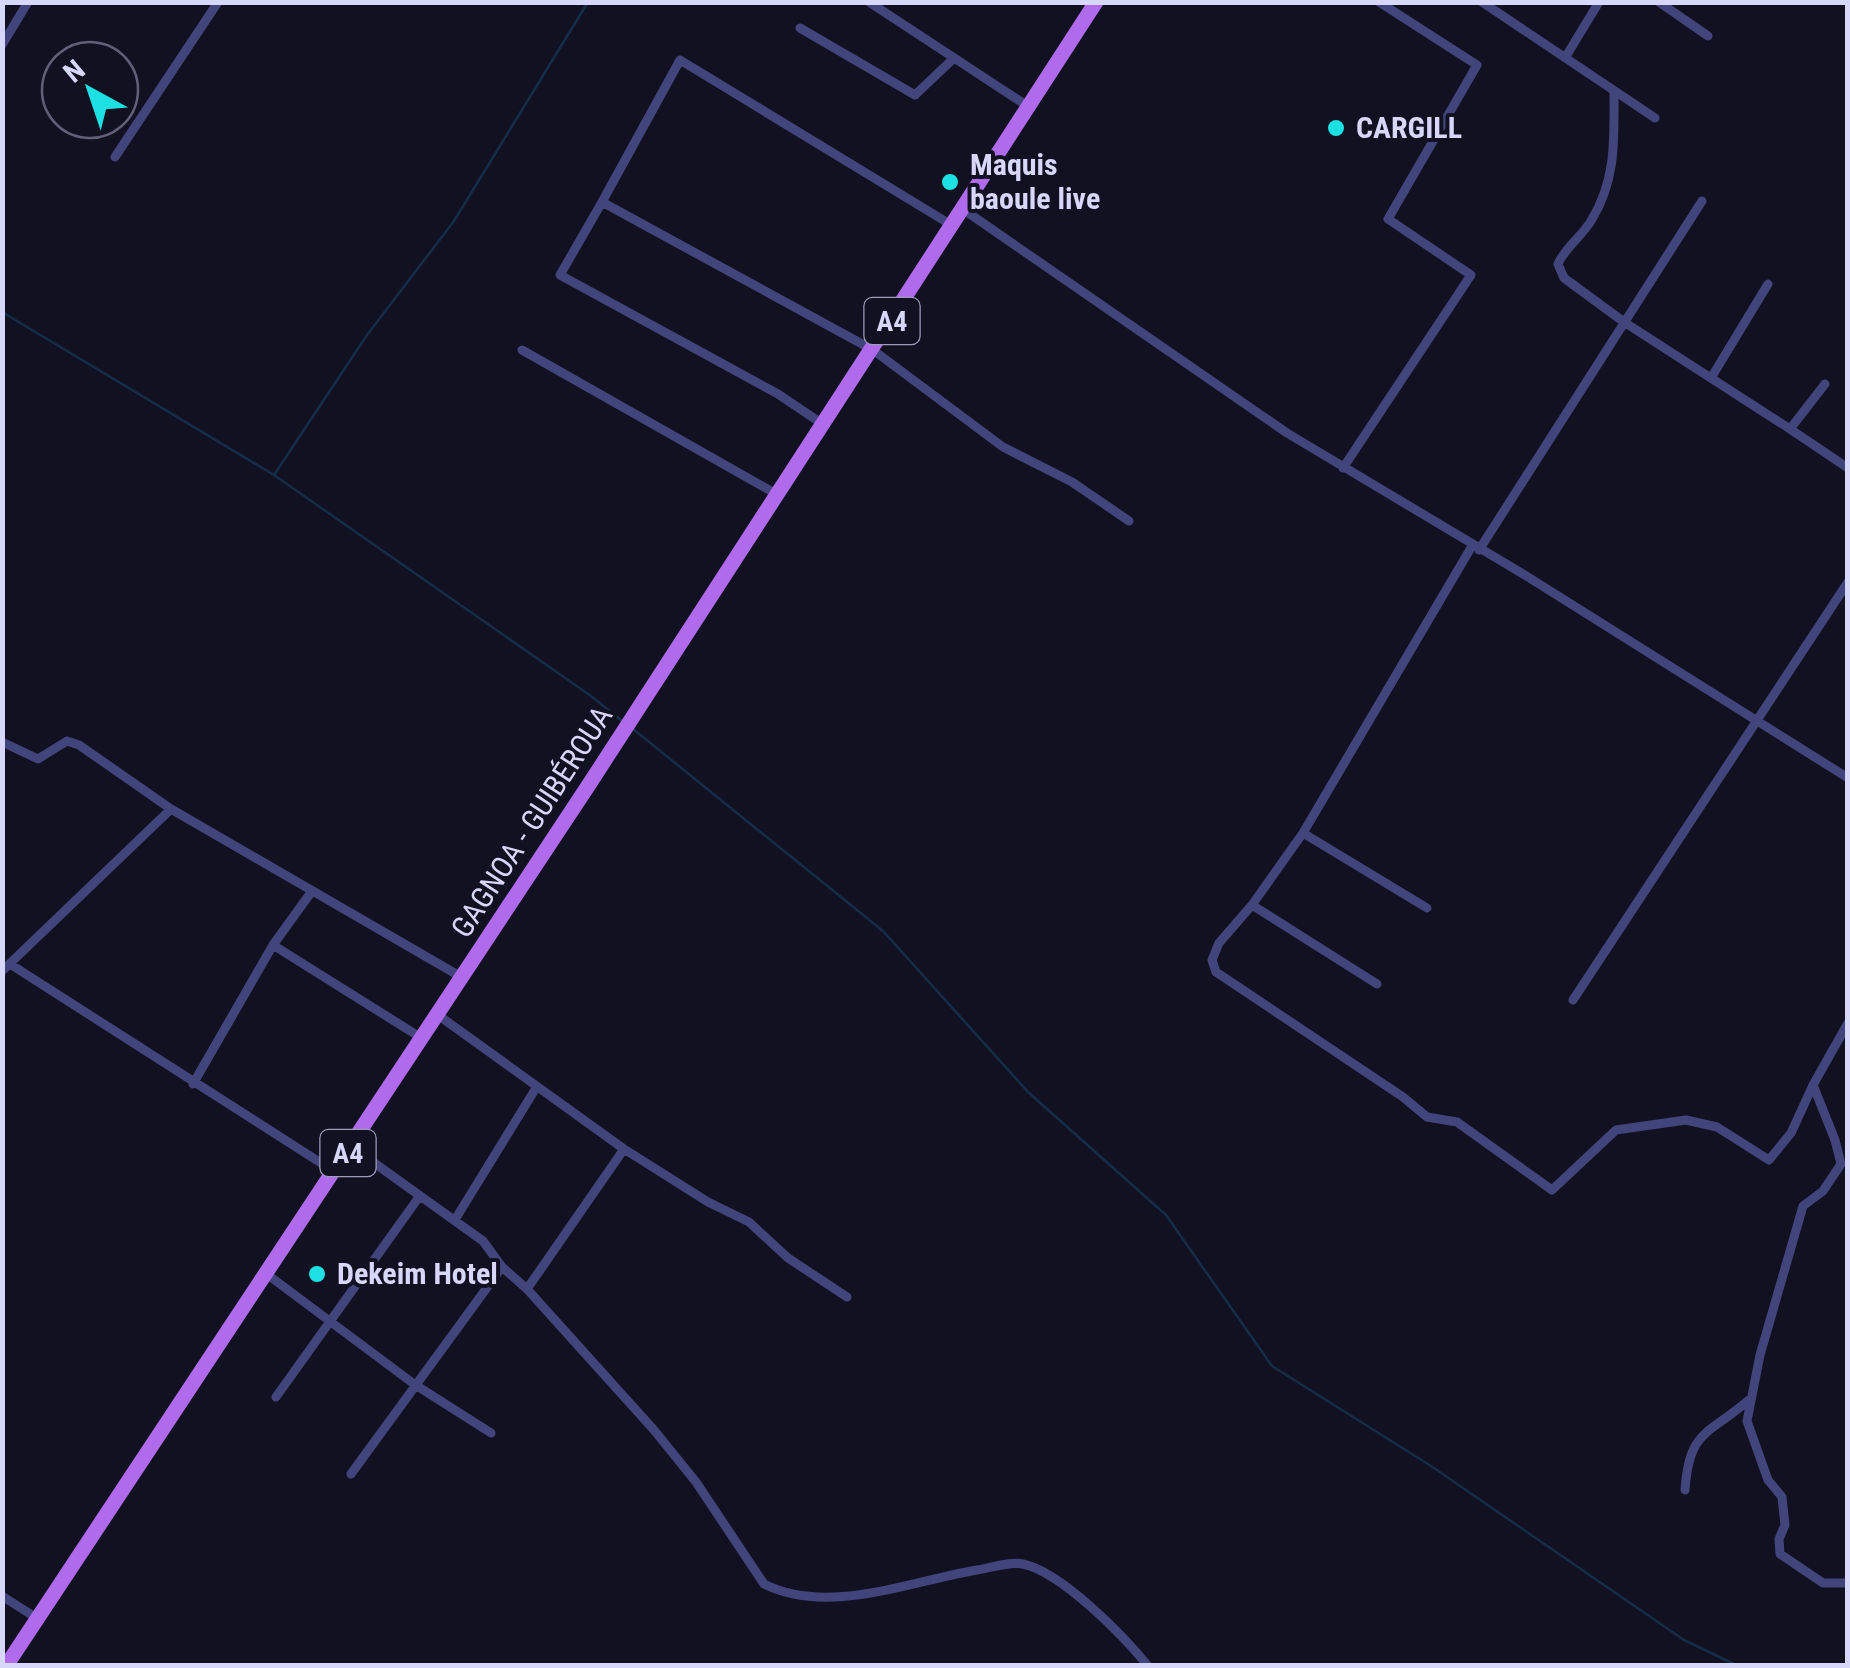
<svg xmlns="http://www.w3.org/2000/svg" width="1850" height="1668" font-family="'Roboto Condensed',sans-serif">
<rect width="100%" height="100%" fill="#121122"/>
<g fill="none" stroke-linecap="round" stroke-linejoin="round">
<path stroke="#162d47" stroke-width="2.5" d="M2 312 274 475 591 696 622 721
M274 475 367 335 454 221 588 2
M633 729 883 931 1028 1092 1166 1215 1272 1366 1431 1466 1684 1640 1738 1666"/>
<path stroke="#42457b" stroke-width="9" d="M869 2 1029 107
M1482 2 1655 118
M1659 2 1708 36
M800 28 915 95 954 58
M2 45 28 2
M1565 58 1599 2
M1614 91C1614 137 1617 179 1591 221 1581 237 1564 249 1558 264L1564 278 1624 322 1790 429 1825 384
M115 157 218 2
M602 202 680 60 953 226
M964 210 1287 433 1528 577 1848 778
M522 350 778 495
M1711 378 1768 284
M824 425 778 394 560 275 602 202 873 350 1003 447 1072 482 1129 521
M1790 429 1848 468
M1343 468 1471 275 1388 219 1477 65 1379 2
M1472 546 1303 833 1252 905 1219 943 1212 960 1216 972 1403 1097 1427 1117 1457 1122 1552 1190 1616 1130 1686 1120 1717 1127 1769 1160 1791 1133 1813 1085
M1479 550 1702 201
M2 742 38 759 67 741 79 745 171 809 463 978
M1303 833 1427 908
M1252 905 1377 984
M273 945 423 1039
M10 964 335 1172
M2 971 171 809
M1573 1000 1848 582
M438 1015 624 1149 708 1202 749 1222 788 1258 847 1297
M1848 1023 1813 1085 1835 1140 1841 1164 1823 1191 1803 1206 1760 1355 1747 1421 1768 1480 1782 1497 1785 1525 1779 1539 1780 1554 1823 1583H1848
M193 1084 273 945 312 891
M352 1147 483 1241 502 1267 527 1289 654 1430 696 1482 764 1584C828 1616 911 1581 977 1570 990 1568 1010 1561 1023 1564 1061 1572 1123 1635 1148 1666
M456 1218 536 1088
M268 1275 414 1384 491 1433
M527 1289 624 1149
M276 1397 419 1197
M351 1474 502 1267
M1685 1490C1689 1430 1708 1435 1749 1400
M2 1596 38 1619"/>
<path stroke="#b06bed" stroke-width="15" d="M6 1666 590 783 1096 2"/>
</g>
<g fill="#1ce0e1" stroke="#121122" stroke-width="4">
<circle cx="1336" cy="128" r="10"/>
<circle cx="950" cy="182" r="10"/>
<circle cx="317" cy="1274" r="10"/>
</g>
<g text-anchor="middle" stroke-width="8" stroke-linejoin="round" paint-order="stroke">
<g fill="#121122" stroke="#9c9cb9" stroke-width="2.5">
<rect x="864.5" y="298" width="55" height="46" rx="8"/>
<rect x="320.5" y="1130" width="55" height="46" rx="8"/>
</g>
<g font-size="28" font-weight="bold" fill="#d7d7fa">
<text x="892" y="331">A4</text>
<text x="348" y="1163">A4</text>
</g>
<g font-size="30" font-weight="bold" fill="#d7d7fa" stroke="#121122" text-anchor="start">
<text x="1356" y="138">CARGILL</text>
<text x="970" y="175">Maquis<tspan x="970" dy="34">baoule live</tspan></text>
<text x="337" y="1284">Dekeim Hotel</text>
</g>
<g font-size="30" fill="#d7d7fa" stroke="#121122">
<text transform="translate(532 822) rotate(-57)" y="10">GAGNOA - GUIBÉROUA</text>
</g>
</g>
<rect width="1850" height="1668" fill="none" stroke="#d7d7fa" stroke-width="10"/>
<g transform="translate(90 90) rotate(320)"><circle r="48" fill="#121122" stroke="#616078" stroke-width="2.5"/>
<path d="M0-8L18 38L0 25L-18 38Z" fill="#1ce0e1"/>
<text y="-15" font-size="28" font-weight="bold" text-anchor="middle" fill="#d7d7fa">N</text>
</g>
</svg>
